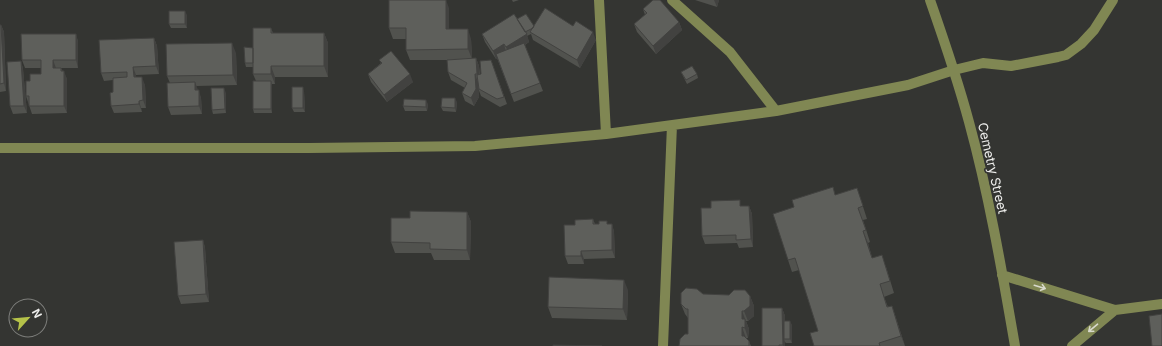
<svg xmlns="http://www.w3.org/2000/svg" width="1162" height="346" font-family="Inter,sans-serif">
<rect width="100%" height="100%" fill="#343532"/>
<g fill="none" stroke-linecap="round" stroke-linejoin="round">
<path stroke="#808753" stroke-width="10" d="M599 0 606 134
M672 0 730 52 776 111
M930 0C944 40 958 81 969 122 989 195 1002 271 1015 346
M0 148H309L475 146 606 134 776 111 908 85 954 70 983 63 1011 66 1058 57 1066 55 1081 44 1094 30 1113 0
M1002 275 1115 310 1162 304
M663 346 672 125
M1072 346 1115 310"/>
</g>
<path fill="#51524e" d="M512 0H519L513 2Z
M695 0H719L717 7Z
M449 8V29L471 39 472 58H476L479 66 480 74H481L491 60 507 104 500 107 481 96 478 88 479 97 474 106 465 101 462 93 465 88 451 80 448 72 450 60H410L406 50V39H393L389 28Z
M643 9 679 22 682 30 656 54 637 32 634 24 645 15Z
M187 15V28H171L169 24Z
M517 19 534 26 596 40 580 68 533 40 531 34 527 36 529 42 525 45 543 91 514 102 497 58 496 59 485 42 482 34Z
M0 25H1L4 32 6 91 0 92Z
M271 28 273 33H324L328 43V77H275V84H272V113H254L253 109 256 81 253 74V67H246L245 63 253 48Z
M76 34 78 42V68H56H61L67 79V113L32 114 26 96 30 81 41 74V68H25L22 60Z
M154 38 157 46 159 74 136 75V77L145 85 146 108H141L142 112 114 113 111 106 113 92V80L104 81 101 73Z
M236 53 237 85 196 86 201 98 202 114 171 115 168 107 170 83 167 76Z
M379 60 413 82 387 102 371 82 368 74 381 63Z
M21 61 23 69 27 113 13 114 10 106Z
M681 72 697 74 698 78 687 84Z
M304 91 305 112H294L292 108Z
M226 93V113L213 114 212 110Z
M457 102 456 112 443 111 441 107Z
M428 104 427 111H405L403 106Z
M833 187 835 195 857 188 867 219 863 220 870 242 868 243 872 258 886 267 894 293 884 297 888 307 892 306 905 346H814L818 331 799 270 792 272 788 260 794 207Z
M742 206H749L752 214 753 247 739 248 737 243 705 244 702 236Z
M467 212 471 222 470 260H434L431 253H395L391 242 410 218Z
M593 219 595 224H612L614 232 615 258 584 259V264H568L565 256 575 225Z
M203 240 205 248 209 302 181 304 178 296Z
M628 290 627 320 552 318 548 307Z
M703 294 750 296 754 306V316L748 321H746L749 329 748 338H746L749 341 751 346H679L688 334V318L685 314 681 304Z
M782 308 785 316V321L792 325V343H786L785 342V346H762Z"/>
<path fill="#424240" d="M446 0 449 8V39L446 29Z
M714 0H719L717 7Z
M185 11 187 15V28L185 24Z
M679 22 682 30 656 54 653 46Z
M1 25 4 32 6 91 4 83Z
M468 29 471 39 472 59 468 49Z
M593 32 596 40 580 68 577 60Z
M324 33 328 43V77L324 66Z
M76 34 78 42V68L76 60Z
M527 34 529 42 509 55 506 47Z
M154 38 157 46 159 74 156 66Z
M232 43 236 53 237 85 233 75Z
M504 44 506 52 496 59 493 51Z
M476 58 479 66 480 82 477 74Z
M53 60 56 68H53Z
M21 61 23 69 27 113 24 106Z
M271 66 275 77V84L271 74Z
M133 67 136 75 137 85 134 77Z
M64 71 67 79V113L64 106Z
M410 74 413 82 387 102 384 95Z
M475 74 478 82 479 97 474 106 471 98Z
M142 77 145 85 146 108 143 100Z
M271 81 272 86V113L271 109Z
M195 82 198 90V98L195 90Z
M303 87 304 91 305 112 303 108Z
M224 88 226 93V113L225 109Z
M199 90 201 98 202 114 199 106Z
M455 98 457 102 456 112 455 108Z
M426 100 428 104 427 111 426 107Z
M139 101 141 108 142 112 139 104Z
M749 206 752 214 753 247 751 239Z
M467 212 471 222 470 260 467 250Z
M612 224 614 232 615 258 612 250Z
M863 231 868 243 876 270Z
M203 240 205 248 209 302 206 294Z
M581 251 584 259V264L581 256Z
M624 280 628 290 627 320 623 309Z
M750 296 754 306V316L748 321 744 311Z
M892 306 896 318 905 346 901 336Z
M782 308 785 316V339H784L785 342V346H783V345Z
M742 311 749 329 748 338 742 319Z
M790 321 792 325V343L790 339Z
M742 327 746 338 742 336Z"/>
<path fill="#5e5f5b" stroke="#424240" d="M389 0H446V29H468V49L406 50V28H389Z
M653 0H660L679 22 653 46 634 24 647 13 643 9Z
M545 8 573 26 576 21 593 32 577 60 530 32Z
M169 11H185V24H169Z
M514 14 527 34 506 47 504 44 493 51 482 34Z
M526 14 534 26 533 28 525 32 517 19Z
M0 25H1L4 83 0 84Z
M253 28H271V33H324V66H271V74H253Z
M21 34H76V60H53V68H61V71H64V106H29V96H26V81H30V74H41V60H22Z
M154 38 156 66 133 67 134 77H142L143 100 139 101V104L111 106 110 93 113 92V78L127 77V72L101 73 99 40Z
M232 43 233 75 167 76 166 44Z
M524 43 540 83 511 94 496 54Z
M244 47 253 48V63H245Z
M391 51 410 74 384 95 368 74 382 63 379 60Z
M476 58 477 74H475L476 89 471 98 462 93 467 83 448 72 447 60Z
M491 60 504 97 497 99 479 89 477 75 481 74 480 61Z
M21 61 24 106H10L7 62Z
M692 66 697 74 686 80 681 72Z
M253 81H271V109H253Z
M195 82V90H199V106L168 107 167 83Z
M292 87H303V108H292Z
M211 88H224L225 109 212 110Z
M442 98H455V108L441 107Z
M404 99 426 100V107L403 106Z
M833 187 835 195 857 188 863 206 858 208 866 230 863 231 872 258 882 255 890 281 880 284 887 307 892 306 901 336 879 343 880 346H814L810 333 818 331 795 258 788 260 773 214 794 207 792 200Z
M740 200V206H749L751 239 736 240V235L702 236 701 208H711V201Z
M410 211 467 212V250L430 249V243L391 242V218H410Z
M593 219V224H599V221H607V224H612V250L581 251V256H565L564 225H575V220Z
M203 240 206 294 178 296 174 242Z
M549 277 624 280 623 309 548 307Z
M686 288 697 289 703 294 729 295 734 290H745L750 296V306L744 311H742V319H745V328L742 327V336H744L749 341V346H679L680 339 685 334H688V309H686L681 304V293Z
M762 308H782L783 345H779V346H762Z
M1162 314V346H1152L1149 316Z
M784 321H790V339H784Z
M553 345 602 346H553Z"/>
<defs><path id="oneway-shaft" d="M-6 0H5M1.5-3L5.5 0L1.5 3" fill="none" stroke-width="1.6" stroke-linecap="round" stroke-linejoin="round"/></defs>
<g stroke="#d8d9cd">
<use href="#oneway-shaft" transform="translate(1040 287) rotate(17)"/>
<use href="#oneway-shaft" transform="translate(1093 328) rotate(140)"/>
</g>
<g text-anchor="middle" stroke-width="3.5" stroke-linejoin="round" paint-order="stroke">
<g font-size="13" fill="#eeeeec" stroke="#343532">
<text transform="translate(993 168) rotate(77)" y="5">Cemetry Street</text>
</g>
</g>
<g transform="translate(28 318) rotate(63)"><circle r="19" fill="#343532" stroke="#7e7f7c"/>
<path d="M0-3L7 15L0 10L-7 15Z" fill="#b5c249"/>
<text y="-6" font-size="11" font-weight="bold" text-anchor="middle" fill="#eeeeec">N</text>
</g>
</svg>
